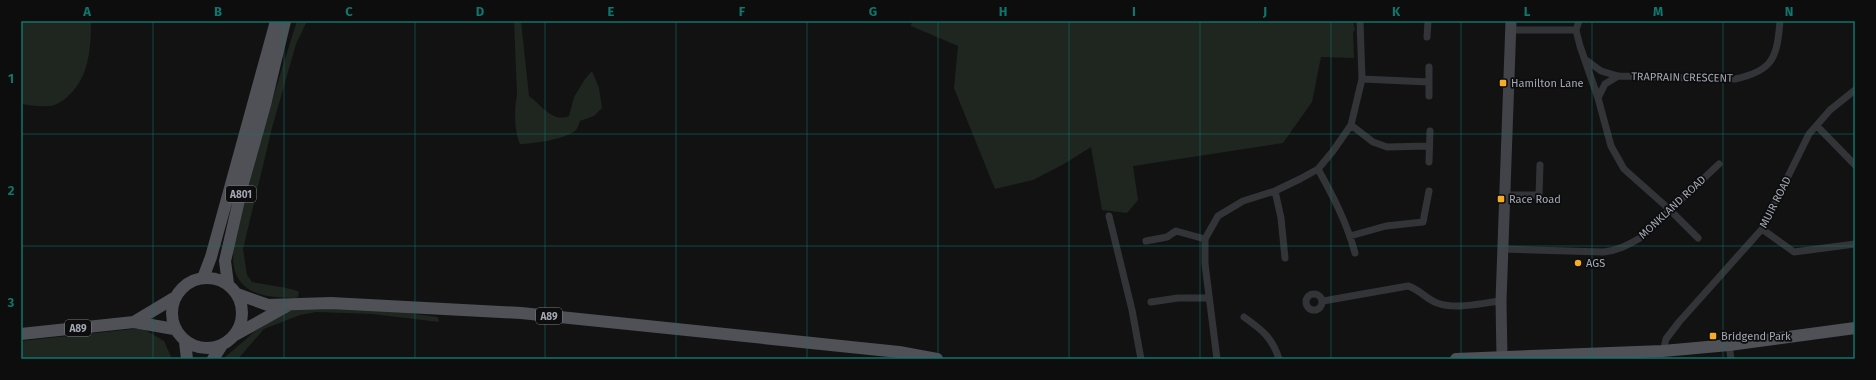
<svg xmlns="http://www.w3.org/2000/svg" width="1876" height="380" font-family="'Fira Sans',sans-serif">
<rect width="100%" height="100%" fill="#121213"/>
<path fill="#1e261f" d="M21 21H91C91 49 89 79 66 98 61 102 55 106 49 106 40 107 30 105 21 104Z
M297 21H307L296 44 272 128 243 249 247 275 252 282C261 284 295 288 299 292L298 297 295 298C275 297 250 298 238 278 231 267 233 248 235 236 239 218 245 199 250 181 264 127 280 74 297 21Z
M514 21H521L529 96C541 105 553 123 569 116L574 97 585 79 592 71 599 88 602 108 594 116 580 121C579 123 578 128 576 130 567 139 532 144 520 144 514 130 514 110 517 95Z
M912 21H1353L1355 30 1353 32 1354 58 1321 57 1312 102 1283 143 1133 166 1138 200 1127 213 1102 210 1091 147 1064 164 1033 180 995 189 954 88 958 46 911 26Z
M310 307 392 311 438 317 439 322 372 314 316 312 300 315 264 329 238 359H223L270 318 288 310Z
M142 328 164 341 172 359H21V341Z"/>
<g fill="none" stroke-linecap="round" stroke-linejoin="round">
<path stroke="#333438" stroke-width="7" d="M1579 21 1576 30 1580 46 1598 98 1611 146 1624 169 1669 209 1698 238
M1511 30H1576
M1427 37 1428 21
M1586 60 1601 71 1618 76 1735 79C1773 71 1777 58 1780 21
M1362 79 1429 82
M1429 96V67
M1598 98 1605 84 1618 76
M1351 125 1373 142 1387 147 1429 146
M1817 126 1855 165
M1429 162 1430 131
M1318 169C1333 196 1347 223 1355 253
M1275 191 1281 218 1285 258
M1505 195H1539L1540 165
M1109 216 1132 310 1141 359
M1762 229 1794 252 1855 244
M1350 236 1386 226 1423 222 1429 191
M1146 241 1167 237 1176 231 1205 239
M1503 249 1603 252C1617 251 1628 245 1640 238L1719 164
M1306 302a8 8 0 1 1 16 0a8 8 0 1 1-16 0Z
M1323 301 1408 286C1419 289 1426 299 1437 303 1456 310 1481 303 1501 301
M1151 302 1178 298H1208
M1244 317C1262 330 1272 337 1279 359
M1729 345 1731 359
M1663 351 1666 339 1679 322 1762 229 1809 134 1830 110 1855 90
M1217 359 1205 264V239L1218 216 1243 201 1275 191 1300 179 1318 169 1333 151 1351 125 1362 79 1360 21"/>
<path stroke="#414348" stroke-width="11" d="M1502 357 1501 301 1511 21"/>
<path stroke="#4f5157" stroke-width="12" d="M172 313a35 35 0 1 1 70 0a35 35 0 1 1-70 0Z
M203 278 211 257 276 21
M228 284 225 261 242 187 265 105 285 21
M237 294 268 305 331 303 521 313 899 352 937 359
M134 322 174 298
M21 334 134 322 174 329
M235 335 287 306
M185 342 187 359
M213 359 222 345
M1456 359 1663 351 1729 345 1855 328"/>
</g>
<path fill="none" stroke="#0f766e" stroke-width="1" stroke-opacity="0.55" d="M153 21V359M284 21V359M415 21V359M545 21V359M676 21V359M807 21V359M938 21V359M1069 21V359M1200 21V359M1331 21V359M1461 21V359M1592 21V359M1723 21V359M21 134H1855M21 246H1855"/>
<g fill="#f5ad28" stroke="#0d0d0e" stroke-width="1.5">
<rect x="1499" y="79" width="8" height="8" rx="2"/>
<rect x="1497" y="195" width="8" height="8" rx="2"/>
<circle cx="1578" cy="263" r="4"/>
<rect x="1709" y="332" width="8" height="8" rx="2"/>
</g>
<g text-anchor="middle" stroke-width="3.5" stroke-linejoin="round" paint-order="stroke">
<g fill="#0d0d0e" stroke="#767a82" stroke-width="1">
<rect x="226" y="186" width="30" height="16" rx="3"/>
<rect x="536" y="308" width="26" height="16" rx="3"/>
<rect x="65" y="320" width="26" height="16" rx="3"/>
</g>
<g font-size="10" font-weight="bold" fill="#a3a8b4">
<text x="241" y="198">A801</text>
<text x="549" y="320">A89</text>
<text x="78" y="332">A89</text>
</g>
<g font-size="11" fill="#a3a8b4" stroke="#0d0d0e">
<text transform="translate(1682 77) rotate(1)" y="4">TRAPRAIN CRESCENT</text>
<text transform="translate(1775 202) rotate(-63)" y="4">MUIR ROAD</text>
<text transform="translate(1672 207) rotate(-43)" y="4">MONKLAND ROAD</text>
</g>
<g font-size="11" fill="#a3a8b4" stroke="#0d0d0e" text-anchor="start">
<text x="1511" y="87">Hamilton Lane</text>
<text x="1509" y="203">Race Road</text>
<text x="1586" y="267">AGS</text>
<text x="1721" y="340">Bridgend Park</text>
</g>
</g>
<rect width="1876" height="380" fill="none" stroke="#0d0d0e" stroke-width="44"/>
<rect x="22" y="22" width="1832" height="336" fill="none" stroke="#0f766e" stroke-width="1.5"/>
<g font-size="13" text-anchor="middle" font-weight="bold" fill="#0f766e">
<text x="87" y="16">A</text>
<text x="218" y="16">B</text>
<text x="349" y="16">C</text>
<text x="480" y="16">D</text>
<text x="611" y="16">E</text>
<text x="742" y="16">F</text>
<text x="873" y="16">G</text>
<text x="1003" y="16">H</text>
<text x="1134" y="16">I</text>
<text x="1265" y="16">J</text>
<text x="1396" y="16">K</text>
<text x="1527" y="16">L</text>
<text x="1658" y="16">M</text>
<text x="1789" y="16">N</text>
<text x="11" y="83">1</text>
<text x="11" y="195">2</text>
<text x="11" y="307">3</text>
</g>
</svg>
